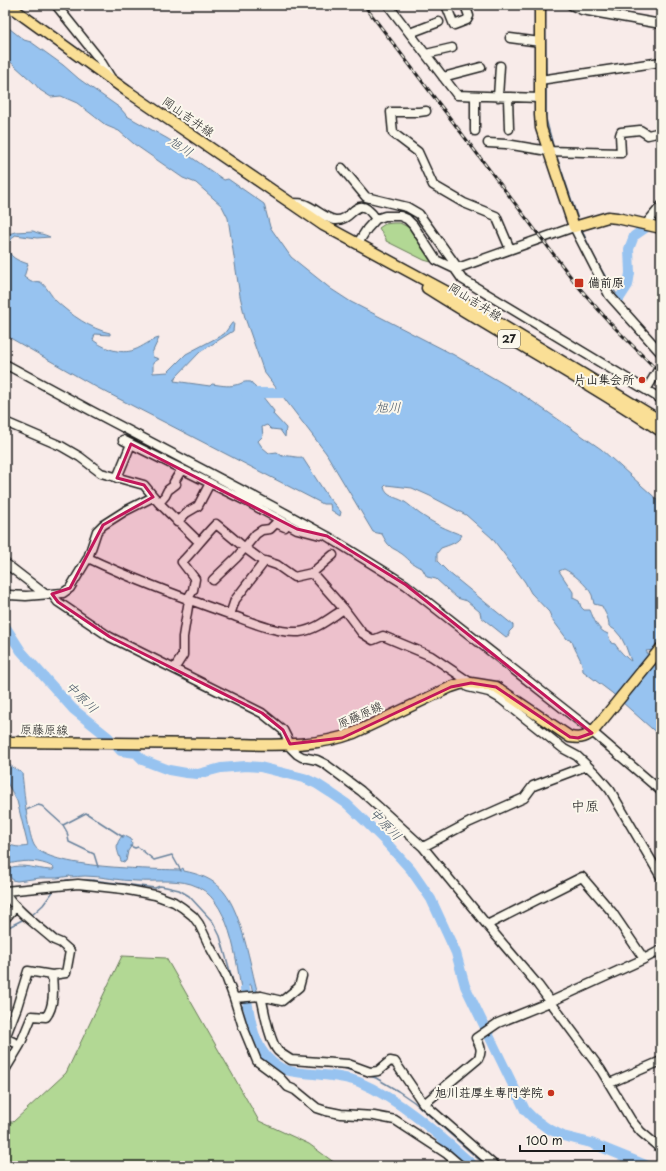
<svg xmlns="http://www.w3.org/2000/svg" width="666" height="1171" font-family="'Playpen Sans','Klee One',sans-serif">
<rect width="100%" height="100%" fill="#f8ebe9"/>
<filter id="ink" filterUnits="userSpaceOnUse"><feTurbulence type="fractalNoise" baseFrequency=".025" numOctaves="2"/><feDisplacementMap in="SourceGraphic" scale="8" xChannelSelector="R" yChannelSelector="G"/><feConvolveMatrix kernelMatrix="1 2 1 2 8 2 1 2 1" color-interpolation-filters="sRGB"/></filter>
<g filter="url(#ink)">
<path fill="#b2d894" stroke="#677a58" d="M393 223H400L408 227 431 262 424 260 386 241V239L379 228 385 224Z
M122 956 166 958 259 1121 309 1144 339 1166H5V1122H13L66 1073Z"/>
<path fill="#97c3f0" stroke="#66809b" fill-rule="evenodd" d="M5 25 24 40 31 42 63 65 79 79 120 108 127 116 168 139 186 151 188 155 224 180 228 179 264 204 270 227 291 257 331 289 351 302 454 355 526 397 601 449 661 503V649L646 651 661 673V737L612 693 583 671C583 660 575 652 572 641L567 639 552 619 549 612 531 593 525 582 492 538 466 515 430 496 412 488 386 485 384 487C386 497 396 497 403 501 409 504 414 510 420 514 433 523 447 530 462 535 458 543 449 545 441 548L437 553V561L448 572 513 625V628L509 632V635L506 637 481 617 480 612 467 601 457 598 436 579 427 577 422 568C411 565 408 557 399 552 397 550 393 549 391 547 387 544 384 538 382 534L373 532 326 453 264 372 245 318 240 296 228 218 222 206 196 183 183 178 134 144 119 131 107 126 77 103 61 96 51 97 40 90 34 83 5 57ZM564 569C573 573 588 586 592 595 593 598 593 601 594 604L602 606C605 613 609 618 609 626L615 630 621 637 626 647 631 661C627 659 617 648 615 644L611 643 608 634C597 630 594 619 590 610H584L581 607 579 601 573 598V592L559 571Z
M33 231C39 234 44 234 50 237L37 238 15 235 7 245C9 258 17 260 28 264L24 277 31 282C34 282 38 281 40 282 45 284 52 297 56 301 71 315 91 329 110 333V335L95 334 93 340C103 348 121 355 134 350 143 347 150 340 159 338L152 353 153 357 159 359 153 363V373L168 372 186 354 224 334 232 323H234L233 331 200 352 176 377 174 381 210 386 212 384C220 385 228 387 235 385 243 384 241 381 251 382L274 411 273 414 286 428 285 437 280 430 271 429 267 425 262 427 263 436 258 441 262 447 269 453 277 452 282 456C291 455 295 458 302 457L328 497 341 512 340 516 331 510 330 504H323L96 387 5 335V235L15 232Z
M5 759 11 766 22 773C24 790 27 831 34 845 47 869 154 869 180 870L183 868 184 871C199 874 214 879 224 892 242 914 250 965 258 994H253L251 985 249 984 248 987 250 995H242C236 961 231 896 191 884 174 879 154 882 137 881 119 881 102 876 85 876 80 876 75 877 70 877V876L57 878H40L17 881 12 880 9 868C22 863 36 869 50 870H53L54 868C46 862 30 860 20 862 14 862 11 865 5 862V859L7 858V851L5 850V842C11 847 21 848 28 846L17 801 5 779Z
M123 835 131 839 132 845 128 851 126 861 124 862 121 861C117 849 114 845 123 835Z"/>
<g fill="none" stroke-linecap="round" stroke-linejoin="round">
<path stroke="#66809b" stroke-width="1.5" d="M545 5 546 76
M546 82V119L554 149
M556 154 579 222
M582 230C594 259 610 287 630 313
M639 323 661 346
M26 810 38 805 42 806 63 825 86 813 123 837
M63 825 67 832 69 842 94 854 98 867
M130 846 135 848 138 847 154 860 172 855 181 871
M64 882 66 880H92L155 888 160 886 166 887 179 890 189 896 213 922 220 936 237 996
M31 916 43 905 55 889
M5 929 24 919
M257 999 261 1013
M239 1003 249 1013
M267 1038 270 1046
M331 1067 343 1068 376 1078 398 1091 414 1102 486 1166"/>
<path stroke="#97c3f0" stroke-width="6" d="M5 875 17 874"/>
<path stroke="#97c3f0" stroke-width="10" d="M619 299 628 285 630 273 629 249 634 236 647 227 654 221
M246 393H292
M5 626 21 651 65 700 73 709 108 737 121 751 136 753 143 760 153 764 169 770 186 773 198 774 221 768 246 766 260 767 304 778 317 784 331 793 347 804 368 824 384 840 411 870 431 899 456 953 465 986 525 1110 533 1118 547 1128 563 1136 591 1143 648 1166
M245 988C250 1016 252 1054 281 1068 291 1073 303 1073 314 1074 329 1076 345 1076 359 1082 401 1100 439 1135 474 1166"/>
<defs>
<path id="minor" d="M56 5 100 60 111 78
M388 5 457 95 540 98
M446 5 454 25 467 20 469 16 465 5
M571 5 582 10 661 24
M410 33 439 22
M510 38 540 42
M426 54 452 48
M443 77 481 67
M540 80 661 62
M475 96V131
M498 97 500 66
M508 98 509 129
M426 111 419 112H391L393 133 418 152 433 185 464 203 496 216 510 249
M488 143 506 144 548 151 621 153 620 135 621 132 640 130 648 135 661 132
M342 168 366 197 407 207 419 214 458 268
M292 203C296 203 301 203 304 204 315 208 324 218 335 220 354 222 356 190 376 219
M646 224 661 206
M358 243 367 229 376 219 385 216H400L407 219 413 225 436 260 455 269 462 279 661 399
M455 269 574 227 609 295 661 353
M5 364 88 409 274 507 327 536 406 585 583 724 661 791
M646 390 661 365
M5 422 61 446 80 457 101 473 144 485 159 503 199 542
M123 440 246 501 297 529 320 535
M117 478 131 444
M159 503 165 496 168 490 176 484 174 482 182 469
M177 522 186 513 198 506 210 483
M88 558C134 580 181 597 229 614 251 622 275 633 299 632 316 630 330 618 344 609
M5 563 45 594
M312 573 344 609 362 633 373 640 383 636 431 656 471 683
M213 580 237 557 256 534 262 530 270 529 276 523 285 527
M52 594 58 602 110 637 262 713 283 730 287 738 291 748 297 754 302 757 317 760 325 764 361 791 423 847 487 925 538 985 601 1070 631 1120 641 1132 661 1149
M5 597 9 595 26 596 63 593 70 588 88 558 97 531 103 525 125 511 153 497
M187 600 193 590 195 579 182 562C194 550 204 536 216 524L245 548 264 562
M230 615 235 600 265 561 277 565 294 577 312 573 333 555
M174 669 183 655V637L189 600
M468 687 489 692 501 699 564 749 577 756 597 775 610 790 661 877
M423 847 470 822 524 798 533 786 586 766
M5 891 78 884 123 889 155 895 174 902 183 908 193 916 199 924 209 945 225 974 234 998 243 1027 257 1061 280 1078 288 1087 295 1090 317 1108 326 1111 341 1114 374 1116 395 1120 447 1154 461 1166
M5 893C17 911 38 926 54 940L61 943 70 951 66 973 52 975C53 988 55 1006 46 1017L32 1016 20 1045 5 1070
M5 919 16 906
M487 925 582 877 612 912 644 959
M5 979V980
M261 996C264 1009 269 1041 278 1051 282 1055 287 1057 291 1060L348 1064 370 1072 378 1071 390 1061 395 1062 423 1103 495 1166
M234 998 261 996 282 1001 299 987 302 976
M5 1038 17 1007 28 971 52 975
M5 1038 20 1045
M610 1083 661 1061
M424 1104 478 1059C483 1051 480 1045 476 1038L498 1023 550 1002 644 959 661 950"/>
<path id="major" d="M8 5 127 91 323 225 447 292 661 421
M540 5V115L541 128 574 227 608 217 617 218 661 228
M427 288C504 337 585 380 661 431
M5 742C77 743 149 744 221 744 265 744 312 749 354 733L451 687 460 684 471 683 496 687 570 737C581 739 588 737 595 729L661 648"/>
</defs>
<use href="#minor" stroke="#1c1c1c" stroke-width="11"/>
<use href="#major" stroke="#1c1c1c" stroke-width="13"/>
<use href="#minor" stroke="#fbf7ec" stroke-width="8"/>
<use href="#major" stroke="#fadf96" stroke-width="10"/>
<defs>
<path id="rail" d="M364 5 577 285 610 323 661 374"/>
</defs>
<use href="#rail" stroke="#1c1c1c" stroke-width="3"/>
<use href="#rail" stroke="#fbf7ec" stroke-width="1.5" stroke-dasharray="4.5" stroke-linecap="butt"/>
</g>
</g>
<path fill="#c2185b" fill-opacity="0.2" stroke="#c2185b" stroke-width="3" stroke-linejoin="round" d="M131 444 297 529 327 536 406 585 592 733 578 738 570 737 496 687 471 683 451 687 342 738 290 744 283 730 262 713 110 637 58 602 52 594 70 588 103 525 153 497 144 485 117 478Z"/>
<g fill="#c8321e" stroke="#fbf7ec" stroke-width="1.5">
<rect x="574" y="278" width="10" height="10" rx="2"/>
<circle cx="642" cy="380" r="4"/>
<circle cx="551" cy="1093" r="4"/>
</g>
<g text-anchor="middle" stroke-width="4" stroke-linejoin="round" paint-order="stroke">
<rect fill="#fbf7ec" stroke="#5f5e5a" stroke-width="1" x="498" y="330" width="22" height="18" rx="3"/>
<g font-size="11" font-weight="bold" fill="#1c1c1c">
<text x="509" y="343">27</text>
</g>
<g font-size="12" fill="#1c1c1c" stroke="#fbf7ec">
<text transform="translate(188 117) rotate(35)" y="4">岡山吉井線</text>
<text transform="translate(475 302) rotate(32)" y="4">岡山吉井線</text>
<text transform="translate(360 715) rotate(-24)" y="4">原藤原線</text>
<text transform="translate(44 730) rotate(1)" y="4">原藤原線</text>
</g>
<g font-size="12" font-weight="bold" fill="#1c1c1c" stroke="#fbf7ec" text-anchor="end">
<text x="588" y="287" text-anchor="start">備前原</text>
<text x="634" y="384">片山集会所</text>
<text x="543" y="1097">旭川荘厚生専門学院</text>
</g>
<g font-size="13" font-style="italic" fill="#475666" stroke="#fbf7ec">
<text transform="translate(181 146) rotate(33)" y="5">旭川</text>
<text x="388" y="412">旭川</text>
<text transform="translate(82 697) rotate(44)" y="5">中原川</text>
<text transform="translate(386 824) rotate(45)" y="5">中原川</text>
</g>
<g font-size="14" fill="#1c1c1c" stroke="#fbf7ec">
<text x="585" y="811">中原</text>
</g>
</g>
<rect width="666" height="1171" fill="none" stroke="#fbf7ec" stroke-width="20"/>
<rect x="10" y="10" width="646" height="1151" fill="none" stroke="#1c1c1c" stroke-width="1.5" filter="url(#ink)"/>
<path d="M520 1145v6h84v-6" fill="none" stroke="#1c1c1c" stroke-width="2"/>
<text x="526" y="1145" font-size="12" fill="#1c1c1c" stroke="#fbf7ec" stroke-width="3" paint-order="stroke">100 m</text>
</svg>
